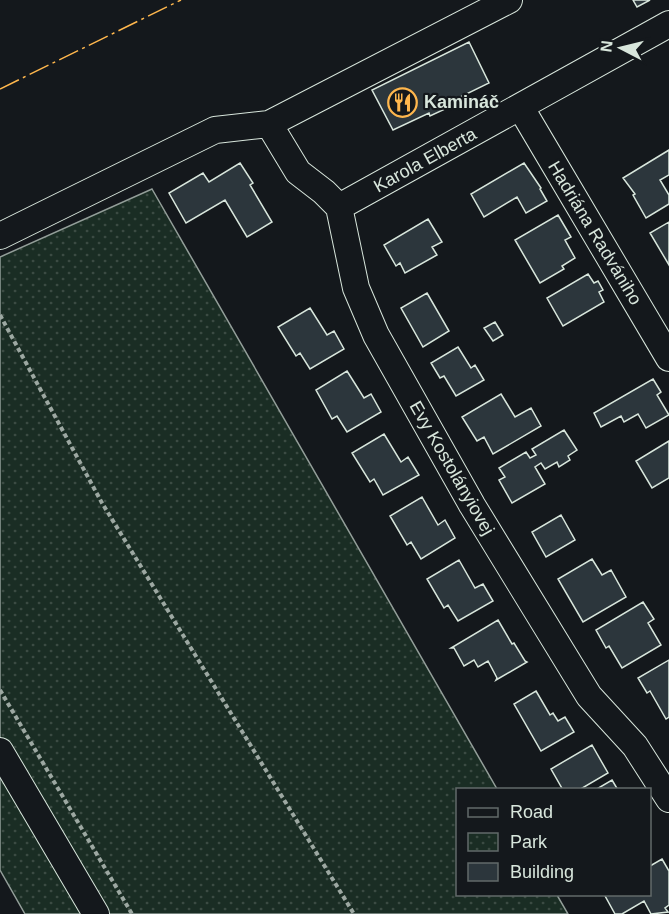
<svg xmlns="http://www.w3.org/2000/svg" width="669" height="914" font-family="Helvetica,sans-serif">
<defs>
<pattern id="park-dots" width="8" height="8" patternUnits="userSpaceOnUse" patternTransform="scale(1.5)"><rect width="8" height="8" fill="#1a2d24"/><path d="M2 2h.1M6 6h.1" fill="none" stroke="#3b4b43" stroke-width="1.8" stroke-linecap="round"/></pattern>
</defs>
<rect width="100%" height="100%" fill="#14181c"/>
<path fill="url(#park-dots)" stroke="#939e99" stroke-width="1.5" d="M152 189 497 789 458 790V894L557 895 568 914H25L0 870V257Z"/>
<path fill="#2c363c" stroke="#d8e6dc" stroke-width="1.5" d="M633 0H650L637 7Z
M469 42 489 83 456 99 458 103 430 116 429 113 393 130 372 90Z
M669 150V175L660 180 669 195V204L646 218 633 195 635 194 623 178Z
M240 163 253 183 250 185 272 222 247 237 225 200 186 223 169 193 203 173 209 182Z
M524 163 541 188 540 189 547 201 526 213 517 197 484 217 471 194Z
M558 215 571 237 565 240 575 258 562 266 564 269 540 283 515 240Z
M428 219 442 242 432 247 437 255 405 273 400 263 396 266 384 245Z
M669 222V265L650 233Z
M588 274 594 283 598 281 603 290 599 292 604 302 563 326 547 298Z
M427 293 449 331 423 347 401 308Z
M310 308 327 335 334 331 344 349 310 369 300 353 296 356 278 327Z
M495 322 503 335 493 341 484 328Z
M458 347 471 368 475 365 484 380 456 396 444 376 440 378 431 363Z
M347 371 364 398 371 394 381 412 347 432 337 416 332 419 316 390Z
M653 379 661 392 657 395 669 415 646 428 638 414 624 422 621 416 601 427 594 413Z
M501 394 515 417 531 408 541 426 493 454 484 437 477 441 462 417Z
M564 430 577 450 568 456 570 460 559 467 557 462 545 469 541 463 535 467 545 484 512 503 499 480 505 477 499 468 526 452 530 458 536 455 532 449Z
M384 434 401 462 408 457 419 475 383 495 374 479 370 482 352 453Z
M669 441V478L652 488 636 461Z
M422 497 438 525 445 520 455 538 421 559 411 542 407 545 390 516Z
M561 515 575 540 546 557 532 532Z
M592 559 602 575 611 570 626 597 583 622 558 579Z
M459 560 475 588 483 584 493 601 458 621 448 605 444 608 427 579Z
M643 602 654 619 648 623 661 645 622 668 609 646 606 648 596 630Z
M498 620 512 644 514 643 525 661 527 662 496 680 497 678 488 661 478 667 474 660 464 666 454 648H451Z
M669 660V717L666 719 650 691 647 693 638 678Z
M536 691 550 715 553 713 558 721 565 717 574 732 541 751 514 704Z
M592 745 608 773 579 790H563L551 769Z
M612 780 618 790H595Z
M662 859 669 871V905L665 908 668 912 651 914 644 901 622 914H615L604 894H650V866Z"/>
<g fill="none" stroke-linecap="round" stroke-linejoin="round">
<defs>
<path id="minor" d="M521 108 669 358
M269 124 298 172 324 192 339 207 356 288 376 335 472 505 589 696 635 746 669 799
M339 207 669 24
M0 236 215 130 269 124 509 0
M0 751 96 914"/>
</defs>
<use href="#minor" stroke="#d8e6dc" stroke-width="28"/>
<path stroke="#9da8a2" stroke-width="4" stroke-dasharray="4.5 3" stroke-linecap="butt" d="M0 315 102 503 354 914
M0 690 132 914"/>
<use href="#minor" stroke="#14181c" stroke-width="26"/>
<path stroke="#ffb74d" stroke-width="1.5" stroke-dasharray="21 4.5 3 4.5" stroke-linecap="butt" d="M0 89 181 0"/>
</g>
<defs>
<symbol id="restaurant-ring" viewBox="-11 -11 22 22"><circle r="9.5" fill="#14181c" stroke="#ffb74d" stroke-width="1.5"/><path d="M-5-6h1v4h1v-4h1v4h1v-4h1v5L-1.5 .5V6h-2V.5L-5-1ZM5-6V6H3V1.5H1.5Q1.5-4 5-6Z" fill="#ffb74d"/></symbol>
</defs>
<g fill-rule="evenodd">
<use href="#restaurant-ring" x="386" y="86" width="33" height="33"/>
</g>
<g text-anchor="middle" stroke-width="4.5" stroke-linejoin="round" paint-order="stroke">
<g font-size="18" font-weight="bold" fill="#d8e6dc" stroke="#14181c" text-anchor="start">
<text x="424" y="108">Kamináč</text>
</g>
<g font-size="18" fill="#d8e6dc" stroke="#14181c">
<text transform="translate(425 160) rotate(-29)" y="6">Karola Elberta</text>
<text transform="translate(595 233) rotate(59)" y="6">Hadriána Radvániho</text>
<text transform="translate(452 468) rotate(60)" y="6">Evy Kostolányiovej</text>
</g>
</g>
<rect x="456" y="788" width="195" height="108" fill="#14181c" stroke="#626a69" stroke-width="1.5"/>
<rect x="468" y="808" width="30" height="9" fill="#14181c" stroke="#626a69" stroke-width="1.5"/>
<text x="510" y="818" font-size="18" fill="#d8e6dc">Road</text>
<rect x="468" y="833" width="30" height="18" fill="url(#park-dots)" stroke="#626a69" stroke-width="1.5"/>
<text x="510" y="848" font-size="18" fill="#d8e6dc">Park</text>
<rect x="468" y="863" width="30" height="18" fill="#2c363c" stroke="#626a69" stroke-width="1.5"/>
<text x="510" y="878" font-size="18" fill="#d8e6dc">Building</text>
<g transform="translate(621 48) rotate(277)" stroke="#14181c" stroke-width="4.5" paint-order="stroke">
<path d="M0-4.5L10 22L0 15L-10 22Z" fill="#d8e6dc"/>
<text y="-9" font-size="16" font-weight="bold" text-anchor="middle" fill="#d8e6dc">N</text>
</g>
</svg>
